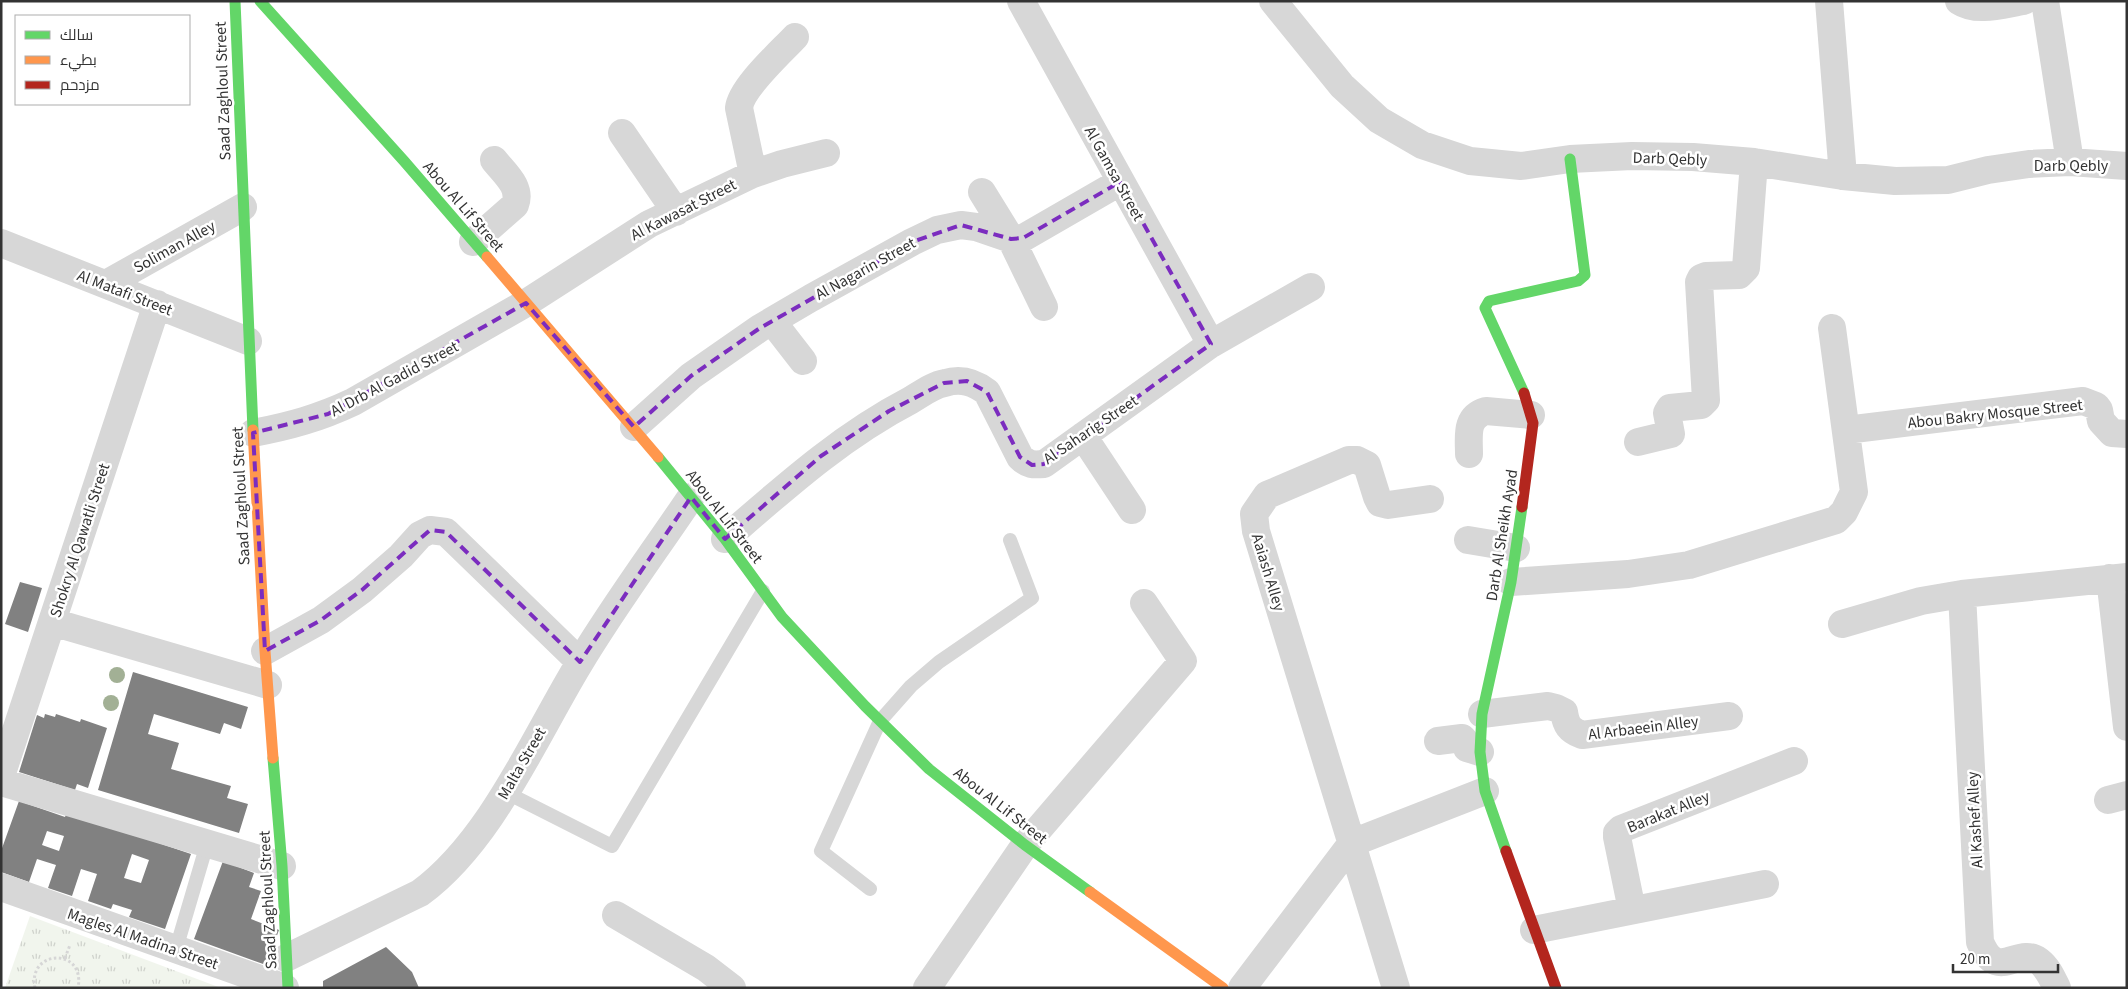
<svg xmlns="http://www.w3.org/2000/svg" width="2128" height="989" font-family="'Source Sans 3',Cairo,sans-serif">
<defs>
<pattern id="grass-tufts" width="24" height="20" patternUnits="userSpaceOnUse" patternTransform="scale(1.25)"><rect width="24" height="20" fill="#f1f5ed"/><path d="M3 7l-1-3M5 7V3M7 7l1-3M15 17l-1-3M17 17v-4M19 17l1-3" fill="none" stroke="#cfd2cc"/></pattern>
</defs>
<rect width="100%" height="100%" fill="#fff"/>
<path fill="url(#grass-tufts)" d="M30 916 221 988H5Z"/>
<path fill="#818181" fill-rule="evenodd" d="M20 582 42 588 28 632 5 624Z
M133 672 248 707 241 729 224 723 220 734 154 714 148 734 179 743 171 769 231 786 227 798 248 804 239 833 98 790Z
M45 714 55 717 56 714 80 722 81 719 107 728 88 788 77 784 75 790 19 772 37 715 44 718Z
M19 801 65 817 67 812 191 854 165 929 129 917 132 910 113 904 111 909 88 901 97 874 81 869 72 896 48 888 56 865 37 859 29 882 1 872V851ZM47 831 64 836 59 851 42 845ZM132 854 149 860 141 883 124 878Z
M223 861 254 873 249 887 261 891 251 919 279 930 266 965 194 939Z
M386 947 412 972 419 988H323V981Z"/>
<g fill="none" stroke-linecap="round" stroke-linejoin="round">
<path stroke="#d6d6d6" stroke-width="3" stroke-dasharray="2.5 2.5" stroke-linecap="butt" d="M65 958 70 945
M35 988C27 949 86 947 78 988"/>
<path stroke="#d7d7d7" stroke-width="14" d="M505 792 612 846 763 591
M870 889 821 851 880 721 911 686 939 662 1032 598 1010 540
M176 949 207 844"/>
<path stroke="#d7d7d7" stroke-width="28" d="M1021 1 1211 344
M1273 1 1342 86 1379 120 1422 145 1470 161 1521 166 1570 159 1632 156 1693 157 1754 162 1843 176 1895 181 1948 180 1988 170 2029 164 2070 162 2127 166
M1829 1 1843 176
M1959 1C1977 13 2004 4 2024 1
M2045 1 2070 162
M622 133 676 212
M753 174 739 108C741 88 780 53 795 37
M982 192 1011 239 1044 307
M473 242 515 205C522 187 505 174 494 160
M1 243 248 341
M106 284 243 207
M772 321 803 361
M634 427 691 376 760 328 811 298 912 242 937 230 961 225 976 227 1011 239 1023 238 1120 182
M1846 430 2083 401 2096 406 2099 410 2101 421 2112 433 2127 434
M253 433C290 426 319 418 353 402L526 303 649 224 753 174 782 164 826 153
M1083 436 1132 510
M1638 442 1671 434 1667 413 1670 408 1701 405 1706 400 1699 282 1701 278 1706 276 1739 275 1746 268 1754 162
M1469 454C1469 436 1465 417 1486 411L1531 415
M725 539C784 488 840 437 911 400 921 394 933 385 945 383 961 378 974 382 987 392L1020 457C1028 465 1033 465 1044 464L1211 344 1311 287
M1468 540 1516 548
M2110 578 2127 727
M1511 582 1628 574 1689 565 1836 520 1844 512 1854 492 1832 328
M1962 594 1980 942C1998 984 2017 945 2039 961 2048 968 2052 978 2057 988
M52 622 268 685
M1842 624 1921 601 1962 594 2127 577
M265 651 321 620 362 590 401 556 420 535 430 530 446 532 580 662
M1482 714 1548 706 1556 708 1564 712C1566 725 1569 730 1582 735L1729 716
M1438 741 1462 738 1464 740 1467 748 1480 752
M1 776 157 304
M1 782 282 866
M2108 800 2127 795
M1 887 285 988
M1632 910 1617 837V833L1621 829 1794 761
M616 915 706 968 732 988
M1534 930 1765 884
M286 958 420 893C491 841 534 738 579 664 613 607 654 552 691 497
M927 988 1025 845 1183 661 1144 603
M1242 988 1352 843 1485 791
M1396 988 1256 531 1254 514 1267 495 1349 460H1357L1367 465 1377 497 1380 503 1388 505 1430 499"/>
<path stroke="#63d668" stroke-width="11" d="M235 1 253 430
M260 1 404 161 487 257
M1524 393 1485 308 1489 301 1578 281 1585 275 1570 159
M658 457 725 539 782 617 865 706 929 769 1025 845 1090 892
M273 758 282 866 288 988
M1506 851 1485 791 1480 752 1482 714 1511 582 1522 507"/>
<path stroke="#ff974d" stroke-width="11" d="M487 257 658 457
M253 430 265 651 273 758
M1090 892 1223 988"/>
<path stroke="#b3261e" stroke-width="11" d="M1522 507 1533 423 1524 393
M1506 851 1556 988"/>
</g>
<g fill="#a2b095">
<circle cx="117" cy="675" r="8"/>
<circle cx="111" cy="703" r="8"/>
</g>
<path fill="none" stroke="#7b2cbf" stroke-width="4" stroke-dasharray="10 6" stroke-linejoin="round" d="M1120 182 1211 344 1044 464 1032 465 1020 457 987 392 967 381 944 383 889 411 821 456 725 539 691 497 580 662 446 532 430 530 362 590 321 620 265 651 253 433 328 414 526 303 634 427 691 376 760 328 912 242 961 225 1011 239 1023 238Z"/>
<g text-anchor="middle" stroke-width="5" stroke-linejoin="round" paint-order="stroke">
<g font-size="16" fill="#333" stroke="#fff">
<text transform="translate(222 91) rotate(-92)" y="6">Saad Zaghloul Street</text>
<text transform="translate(1670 158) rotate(2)" y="6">Darb Qebly</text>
<text x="2071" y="171">Darb Qebly</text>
<text transform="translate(1115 173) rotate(61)" y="6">Al Gamsa Street</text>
<text transform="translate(464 206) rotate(49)" y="6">Abou Al Lif Street</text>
<text transform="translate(683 209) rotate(-27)" y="6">Al Kawasat Street</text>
<text transform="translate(174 246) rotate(-29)" y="6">Soliman Alley</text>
<text transform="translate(865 268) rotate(-29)" y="6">Al Nagarin Street</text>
<text transform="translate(125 292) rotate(21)" y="6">Al Matafi Street</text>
<text transform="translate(394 378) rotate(-28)" y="6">Al Drb Al Gadid Street</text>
<text transform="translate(1995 413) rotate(-6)" y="6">Abou Bakry Mosque Street</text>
<text transform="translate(1090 429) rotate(-34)" y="6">Al Saharig Street</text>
<text transform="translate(240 496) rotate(-93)" y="6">Saad Zaghloul Street</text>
<text transform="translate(725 516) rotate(52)" y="6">Abou Al Lif Street</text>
<text transform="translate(1501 535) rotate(-81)" y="6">Darb Al Sheikh Ayad</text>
<text transform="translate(79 540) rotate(-72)" y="6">Shokry Al Qawatli Street</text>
<text transform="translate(1269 572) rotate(73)" y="6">Aaiash Alley</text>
<text transform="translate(1643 727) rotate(-7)" y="6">Al Arbaeein Alley</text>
<text transform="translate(521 763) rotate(-60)" y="6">Malta Street</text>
<text transform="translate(1001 805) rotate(38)" y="6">Abou Al Lif Street</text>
<text transform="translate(1668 811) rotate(-22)" y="6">Barakat Alley</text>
<text transform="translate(1974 820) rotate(-93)" y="6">Al Kashef Alley</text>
<text transform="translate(267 900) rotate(-93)" y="6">Saad Zaghloul Street</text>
<text transform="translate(143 938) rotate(19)" y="6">Magles Al Madina Street</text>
</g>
</g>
<rect width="2128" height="989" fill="none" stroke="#333333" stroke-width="5"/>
<rect x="15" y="15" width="175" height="90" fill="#ffffff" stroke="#adadad"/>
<rect x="25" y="31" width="25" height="8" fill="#63d668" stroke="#adadad"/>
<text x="60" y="40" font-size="15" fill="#333333">سالك</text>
<rect x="25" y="56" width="25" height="8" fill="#ff974d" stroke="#adadad"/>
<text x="60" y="65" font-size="15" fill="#333333">بطيء</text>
<rect x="25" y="81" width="25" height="8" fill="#b3261e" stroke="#adadad"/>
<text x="60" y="90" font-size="15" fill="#333333">مزدحم</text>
<path d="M1953 964v8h105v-8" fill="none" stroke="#333333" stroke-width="2.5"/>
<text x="1960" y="964" font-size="15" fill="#333333" stroke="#ffffff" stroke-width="4" paint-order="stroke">20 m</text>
</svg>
